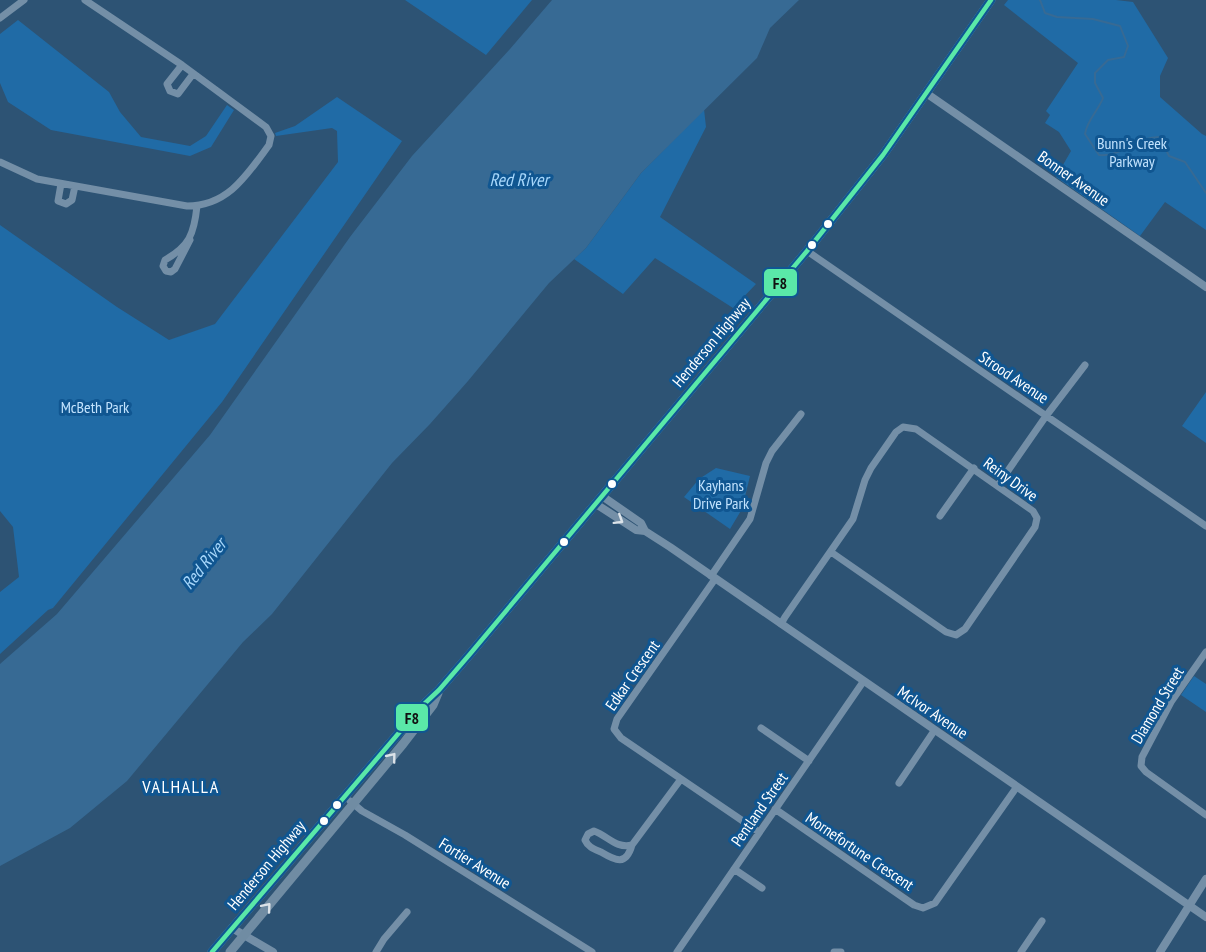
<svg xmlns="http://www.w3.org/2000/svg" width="1206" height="952" font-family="'PT Sans Narrow',sans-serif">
<rect width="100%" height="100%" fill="#2d5374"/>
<path fill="#206ba6" d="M405 0H532L486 55Z
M1008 0H1116L1133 2 1168 58 1160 76V97L1202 134 1206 136V230L1165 202 1140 236 1056 177 1071 151 1059 132 1045 123 1050 115 1046 111 1078 63 1004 5Z
M18 20 109 92 120 112 141 137 190 146 206 136 227 105 234 110 211 147 190 156 51 130 8 102 0 83V34Z
M337 97 402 141 222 402 53 608 48 610 0 654V592L19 577 13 527 0 511V225L117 307 169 340 215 324 338 162 337 131 332 128 276 136 275 133 295 126Z
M704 109 706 127 660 217 756 284 733 308 655 258 623 294 574 259 586 248 641 173Z
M1206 392V443L1182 426Z
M716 468 750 476 742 509 730 529 684 497 699 479Z
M1194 676 1206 684V712L1181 695Z"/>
<path fill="#376a94" d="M552 0H799L770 28 757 58 641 173 586 248 549 283 468 381 430 424 392 463 272 614 243 642 127 781 70 828 0 866V664L57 614 210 435 350 237 412 156 510 49Z"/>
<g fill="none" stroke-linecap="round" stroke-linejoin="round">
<path stroke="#376a94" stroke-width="2" d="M1040 0 1045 13 1057 17 1093 19 1120 26 1128 46 1124 57 1108 60 1095 73V83L1103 98C1098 111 1087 120 1085 134L1099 155C1123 157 1135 137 1160 137L1169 156 1185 162 1206 193"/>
<path stroke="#748fa7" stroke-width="7" d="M0 18 24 0
M182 65 167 84 170 91 178 94 193 74
M0 162 37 179 187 206C228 206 247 175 269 145L271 136 266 127 182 65 85 0
M61 184 58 201 66 204 72 200 75 186
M190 240 175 269 171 272 166 271 163 266 165 260C189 246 194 235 197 206
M807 251 1206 526
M998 485 1046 416 1085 365
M940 516 974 468
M711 576 750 519 766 463 772 451 801 414
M715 579 617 719 614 729 621 738 759 832
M781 624 785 617 853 519 865 480 871 468 896 432 903 427 916 429 1033 511 1037 518 1035 527 965 629 956 635 946 632 831 552
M1206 652 1171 702 1142 757 1141 766 1146 772 1206 815
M761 728 809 761
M899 783 934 731
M350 801 362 811 405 835 592 952
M775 809 914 905 923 908 935 903 1016 788
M632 845C616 849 608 836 594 831L588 834 585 840C588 847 594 849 601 852 616 861 626 866 632 845L681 779
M734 869 762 888
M376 952 384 939 407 912
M677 952 863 682
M834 952H841
M1021 952 1042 921"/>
<path stroke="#748fa7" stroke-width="8" d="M926 93 1206 287
M602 496 641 523 645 531
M596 504 636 530 645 531 670 547 1206 917
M232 928 273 952
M1160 952 1206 879"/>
<path stroke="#708ca3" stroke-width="9" d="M212 952 421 707 439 690 470 654 807 251 883 155 991 0
M230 952 403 744 433 705 438 693"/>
<defs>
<path id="bus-1" d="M212 952 421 707 439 690 470 654 807 251 883 155 991 0"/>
</defs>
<use href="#bus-1" stroke="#105691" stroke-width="9"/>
<use href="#bus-1" stroke="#5ae8a8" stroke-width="4.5"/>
</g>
<defs><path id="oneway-chevron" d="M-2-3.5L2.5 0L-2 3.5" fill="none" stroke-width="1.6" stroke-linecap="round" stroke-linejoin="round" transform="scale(1.5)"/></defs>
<use stroke="#dce3e9" href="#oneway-chevron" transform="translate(619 520) rotate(32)"/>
<g stroke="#dbe2e8">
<use href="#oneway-chevron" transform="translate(392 757) rotate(-51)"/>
<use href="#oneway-chevron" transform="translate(267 907) rotate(-50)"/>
</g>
<g fill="#fff" stroke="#105691" stroke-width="2">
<circle cx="828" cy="224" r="5"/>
<circle cx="812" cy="245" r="5"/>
<circle cx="612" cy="484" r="5"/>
<circle cx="564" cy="542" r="5"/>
<circle cx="337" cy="805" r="5"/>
<circle cx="324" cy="821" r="5"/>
</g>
<g text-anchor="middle" stroke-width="6" stroke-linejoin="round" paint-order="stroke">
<g font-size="16" fill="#c2e3fe" stroke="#105691">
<text x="1132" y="149">Bunn's Creek<tspan x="1132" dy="18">Parkway</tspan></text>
<text x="95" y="413">McBeth Park</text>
<text x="721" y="491">Kayhans<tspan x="721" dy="18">Drive Park</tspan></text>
</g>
<g font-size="16" fill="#fff" stroke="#105691">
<text transform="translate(1074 178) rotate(35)" y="6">Bonner Avenue</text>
<text transform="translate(711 342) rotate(-50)" y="6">Henderson Highway</text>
<text transform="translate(1014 377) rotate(34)" y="6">Strood Avenue</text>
<text transform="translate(1011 479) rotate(36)" y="6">Reiny Drive</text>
<text transform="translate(632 675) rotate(-55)" y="6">Edkar Crescent</text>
<text transform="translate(1157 705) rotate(-59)" y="6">Diamond Street</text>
<text transform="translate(933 712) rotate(34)" y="6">McIvor Avenue</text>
<text transform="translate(759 809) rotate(-55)" y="6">Pentland Street</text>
<text transform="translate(860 851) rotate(34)" y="6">Mornefortune Crescent</text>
<text transform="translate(475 863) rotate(32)" y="6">Fortier Avenue</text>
<text transform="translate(266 865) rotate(-50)" y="6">Henderson Highway</text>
</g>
<g font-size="18" font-style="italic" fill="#a6d6fa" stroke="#105691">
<text x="519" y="186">Red River</text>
<text transform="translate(204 564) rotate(-51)" y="6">Red River</text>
</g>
<g font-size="18" letter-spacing="1.5" fill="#fff" stroke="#105691">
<text x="181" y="793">VALHALLA</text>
</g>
</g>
<g stroke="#105691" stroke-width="2">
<rect x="763" y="268" width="35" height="29" rx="6" fill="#5ae8a8"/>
<rect x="395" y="703" width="34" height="29" rx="6" fill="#5ae8a8"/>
</g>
<g font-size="16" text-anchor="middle" font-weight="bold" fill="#111">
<text x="780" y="289">F8</text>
<text x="412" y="724">F8</text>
</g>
</svg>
